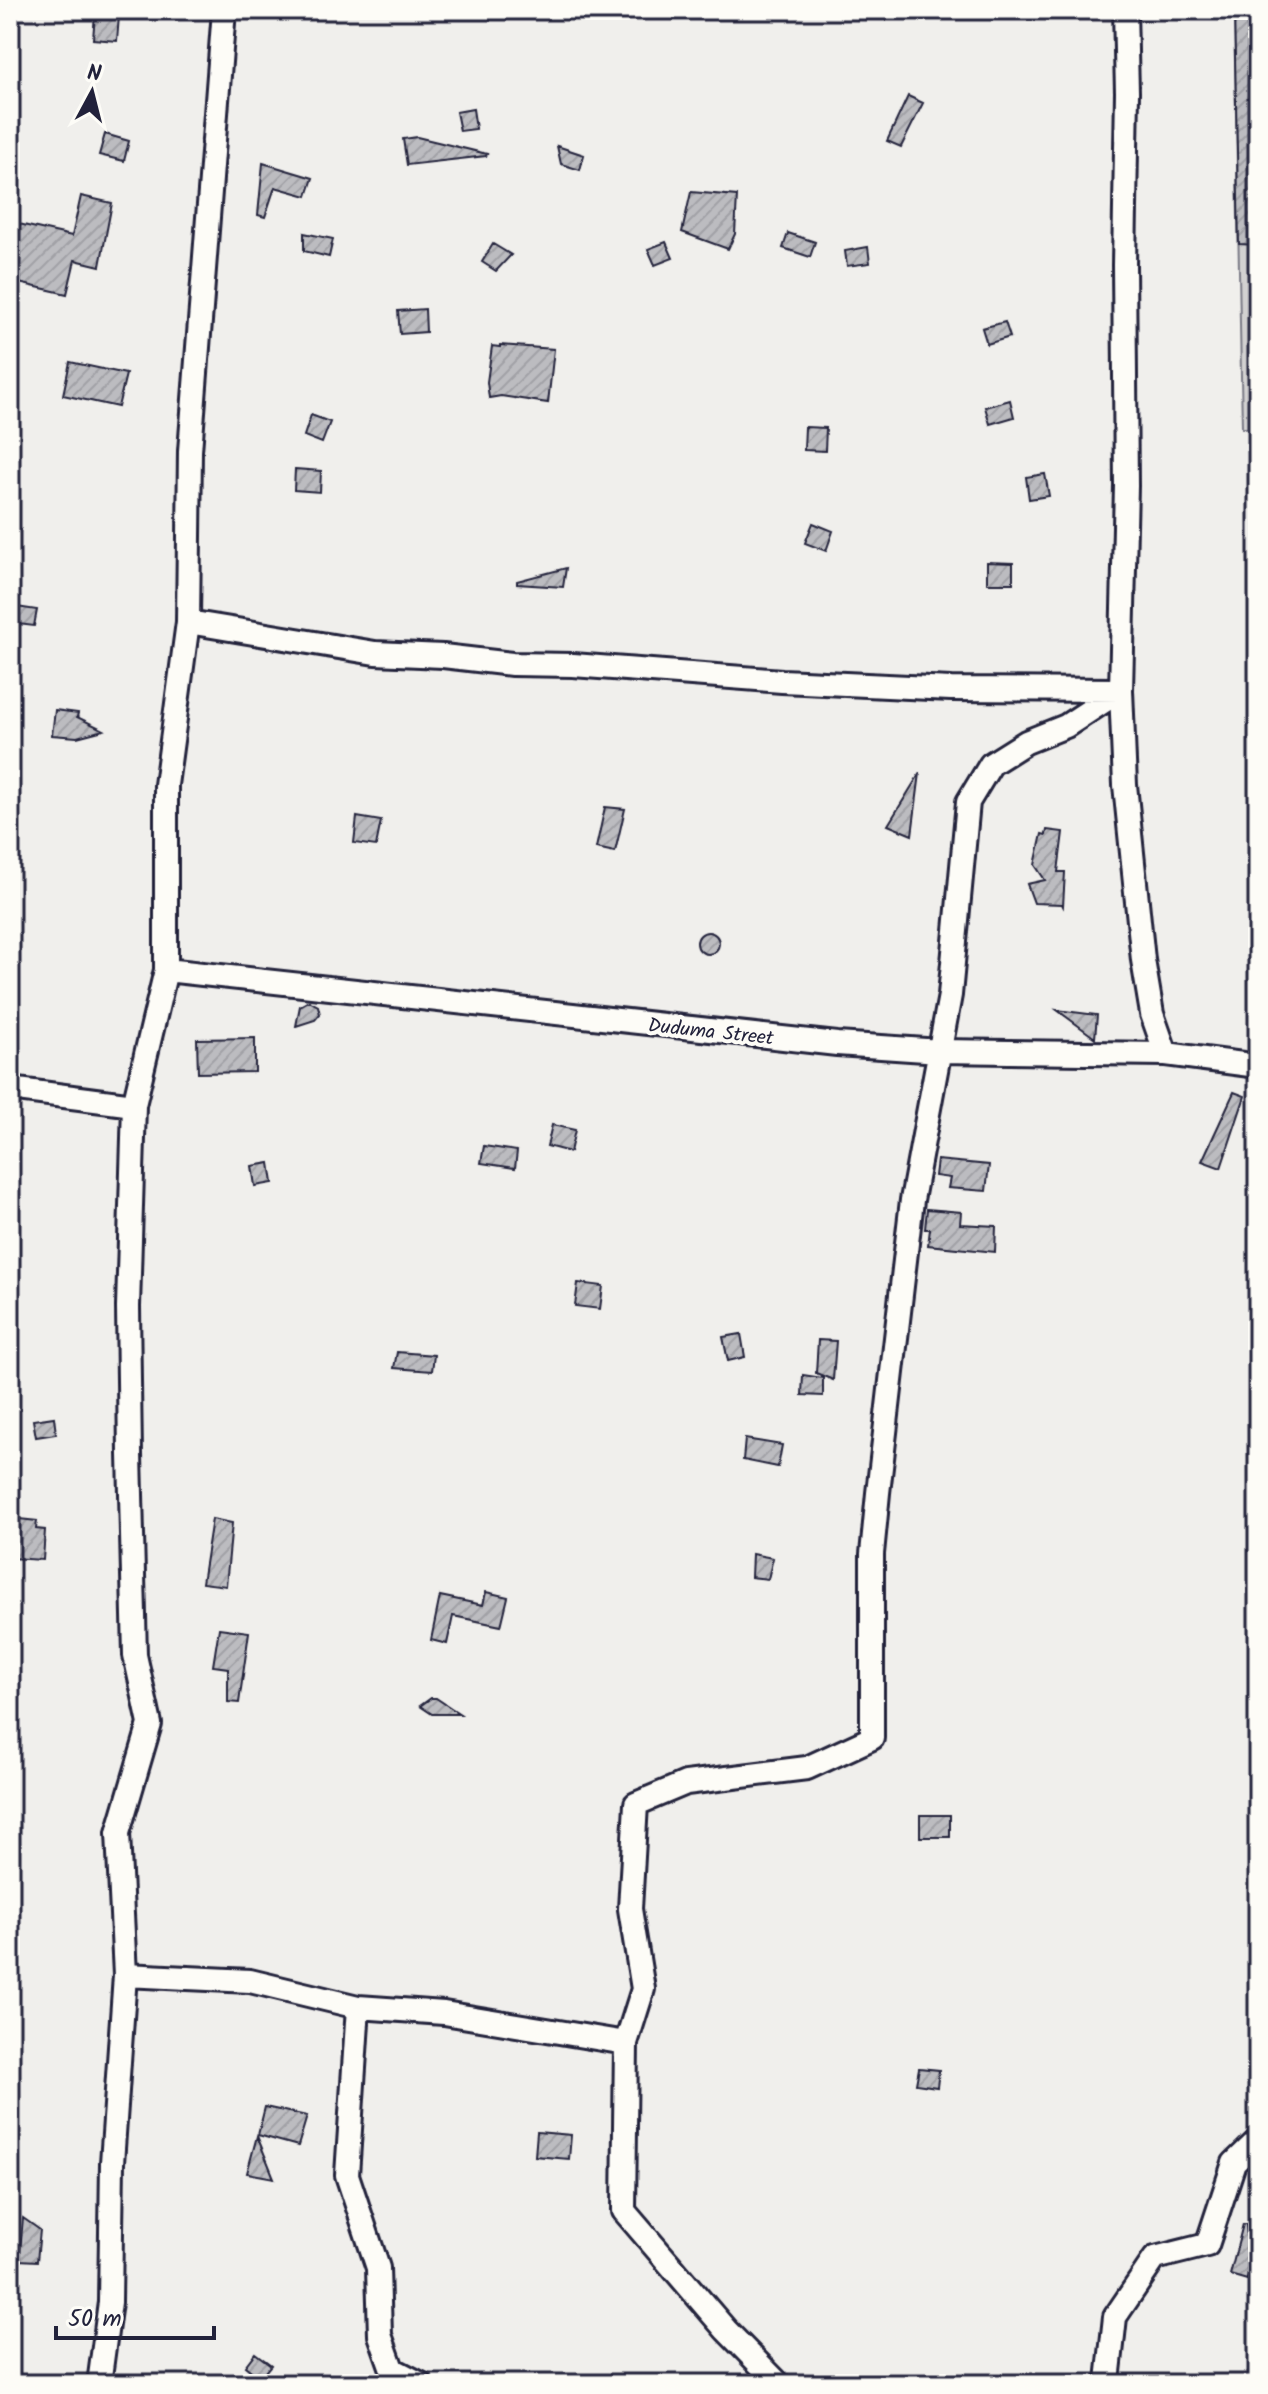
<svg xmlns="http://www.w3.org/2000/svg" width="1268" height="2394" font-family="Kalam,sans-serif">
<defs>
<pattern id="building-hatch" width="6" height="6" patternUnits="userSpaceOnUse" patternTransform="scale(2)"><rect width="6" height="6" fill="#bcbcc0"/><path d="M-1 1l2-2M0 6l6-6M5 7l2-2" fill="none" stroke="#a1a1a6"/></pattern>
</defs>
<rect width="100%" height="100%" fill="#f0efec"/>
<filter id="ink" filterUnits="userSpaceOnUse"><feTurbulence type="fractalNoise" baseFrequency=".0125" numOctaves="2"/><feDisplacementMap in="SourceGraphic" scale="16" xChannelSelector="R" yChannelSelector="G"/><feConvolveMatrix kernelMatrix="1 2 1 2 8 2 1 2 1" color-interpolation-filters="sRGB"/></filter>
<g filter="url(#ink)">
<path fill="#d2d1d1" stroke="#7a7a86" stroke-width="2" d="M1234 10H1258V428H1242Z"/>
<path fill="url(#building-hatch)" stroke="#22223b" stroke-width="2" d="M1234 10H1258V245L1239 244Z
M95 14 119 16 117 41 93 39Z
M908 96 923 103 901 147 887 141Z
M473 109 476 129 460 131 456 112Z
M105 134 129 141 124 161 99 155Z
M417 137 487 154 486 156 407 165 403 139Z
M557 146 584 155 580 170 561 164Z
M263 163 313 178 307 196 275 187 265 217 258 215Z
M691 192 737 196 735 234 728 249 682 232Z
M81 196 112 203 100 266 75 260 67 294 10 281 18 247 10 246V222L72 236Z
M304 233 333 239 329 257 304 251Z
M788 233 815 242 810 257 783 248Z
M666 242 673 258 655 265 648 249Z
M493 244 511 255 496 271 482 262Z
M868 247 870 263 847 266 845 251Z
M425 309 426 332 400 334 398 311Z
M1005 322 1010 337 987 344 982 328Z
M500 345 554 349 548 403 501 396 489 398 487 382 492 346 500 347Z
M70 362 126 374 118 407 63 395Z
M1010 400 1014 417 990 424 985 407Z
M311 415 330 422 322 443 304 436Z
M805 427 826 428 825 451 804 450Z
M295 469 321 471 320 492 294 490Z
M1045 474 1049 496 1029 499 1026 477Z
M813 523 833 531 826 551 805 543Z
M987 562 1013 563V583H987Z
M566 568 563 587 517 584V581Z
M10 606 37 610 34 626 10 623Z
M55 710 78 713 77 717 104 730 77 737 52 735Z
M920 773 912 835 888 825Z
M605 807 625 809 615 852 596 848Z
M357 817 381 821 376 846 354 843Z
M1047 830 1063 832 1058 872H1065L1063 906 1062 904 1034 903 1027 884 1045 880 1035 865 1042 834 1046 835Z
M697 943a11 11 0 1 1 22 0a11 11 0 1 1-22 0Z
M309 1001 318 1006 320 1014 315 1020 296 1026 300 1006Z
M1057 1010 1097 1015 1095 1038Z
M255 1038V1072L198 1073 197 1039Z
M1234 1092 1245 1096 1221 1168 1202 1161Z
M552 1125 575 1130 570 1152 547 1146Z
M484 1146 517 1151 515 1168 481 1163Z
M937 1160 989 1165 986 1191 948 1188 950 1178 935 1176Z
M270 1163 273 1183 255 1186 252 1166Z
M927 1209 961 1212 960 1224 996 1226 995 1252 928 1245 930 1229H925Z
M578 1283 603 1286 600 1309 575 1306Z
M741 1334 745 1357 728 1361 723 1337Z
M818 1340 836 1341 833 1380 816 1373Z
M397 1352 434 1355 432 1371 394 1368Z
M803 1375 823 1378V1396L802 1395Z
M54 1417 56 1434 36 1437 33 1420Z
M745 1439 782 1445 778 1467 743 1460Z
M19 1519 37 1521 36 1529 45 1530 43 1560 10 1558V1527H18Z
M212 1519 232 1523 226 1586 202 1583Z
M752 1554 773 1558 768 1579 751 1577Z
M486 1592 508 1597 501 1626 453 1616 447 1644 431 1640 440 1596 483 1605Z
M219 1628 249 1632 239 1703 228 1702V1668L213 1666Z
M431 1698H436L460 1714H432L420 1706Z
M920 1815H950V1837H920Z
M919 2068 939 2070 937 2087 916 2084Z
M265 2107 307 2116 298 2146 258 2135Z
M537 2132 571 2135 569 2159 535 2156Z
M257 2136 274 2178 247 2173Z
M23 2218 40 2230 37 2261 19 2260Z
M1243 2224H1246L1249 2263 1251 2264 1247 2280 1230 2275Z
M255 2353 271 2365 260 2378 245 2366Z"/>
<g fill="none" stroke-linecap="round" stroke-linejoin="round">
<defs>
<path id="minor" d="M1125 10 1127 92 1124 265 1126 486 1121 690 1125 785 1143 960 1152 1014 1166 1054
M188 622 375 653 443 656 512 664 573 665 782 681 951 689 1120 690
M166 970 837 1044 940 1051 1166 1054 1258 1066
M10 1089 134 1105
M125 1975 250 1981 358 2007 444 2013 626 2043 624 2211 726 2330 779 2384
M358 2007 347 2175 378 2268 380 2335 392 2369 421 2384
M626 2043 643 1989 630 1909 636 1804 686 1783 807 1768 872 1738V1554L878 1493 912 1200 950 995 968 802 991 764 1026 742 1066 726 1121 690
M99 2384 110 2302 112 2163 125 1975 118 1833 150 1724 135 1655 130 1454 128 1307 134 1105 166 970V785L188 622 190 451 224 10
M1105 2384 1108 2381 1115 2317 1155 2258 1207 2245 1234 2163 1258 2140"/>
</defs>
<use href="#minor" stroke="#22223b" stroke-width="28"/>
<use href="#minor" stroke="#fdfcf7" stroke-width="22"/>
</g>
</g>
<g text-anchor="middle" stroke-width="8" stroke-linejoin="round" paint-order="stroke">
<g font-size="20" fill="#22223b" stroke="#fdfcf7">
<text transform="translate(711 1031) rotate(6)" y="7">Duduma Street</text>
</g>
</g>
<rect width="1268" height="2394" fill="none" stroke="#fdfcf7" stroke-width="40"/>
<rect x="20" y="20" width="1228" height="2354" fill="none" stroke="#22223b" stroke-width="3" filter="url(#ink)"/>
<g transform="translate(92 92) rotate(7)" stroke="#fdfcf7" stroke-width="6" paint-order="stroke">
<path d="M0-6L14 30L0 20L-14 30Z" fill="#22223b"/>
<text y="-12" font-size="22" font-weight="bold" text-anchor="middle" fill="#22223b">N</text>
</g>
<path d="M56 2326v12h158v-12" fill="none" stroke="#22223b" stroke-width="4"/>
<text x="68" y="2326" font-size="24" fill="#22223b" stroke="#fdfcf7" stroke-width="6" paint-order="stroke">50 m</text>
</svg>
